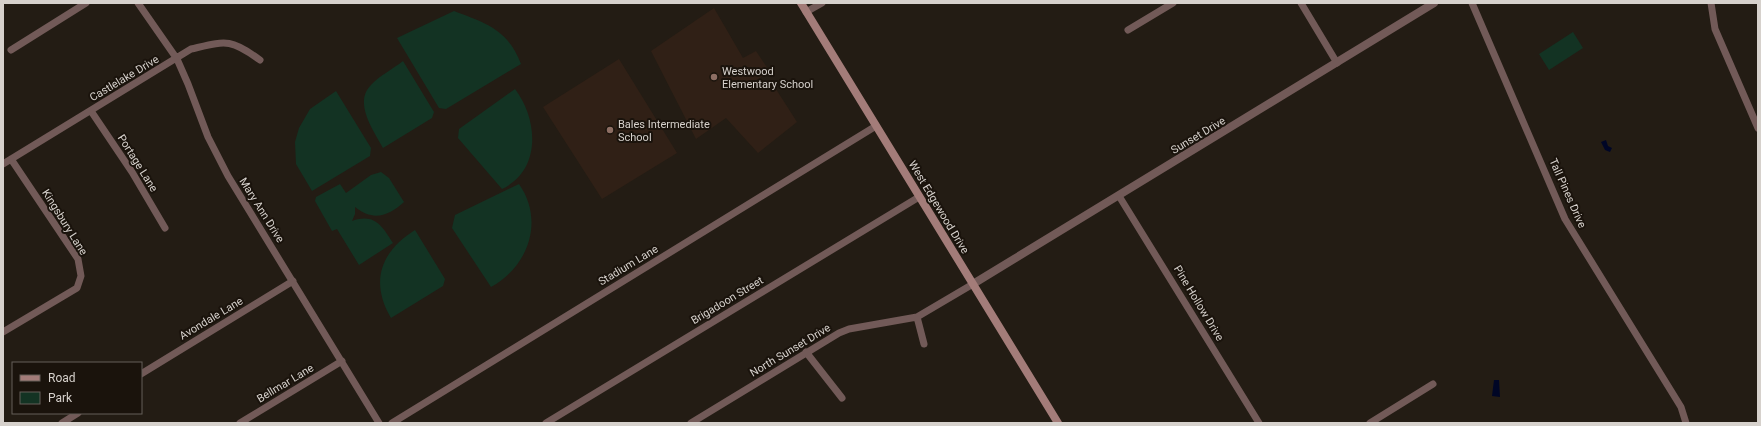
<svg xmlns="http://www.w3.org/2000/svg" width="1761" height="426" font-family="Roboto,sans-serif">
<rect width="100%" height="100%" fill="#231c14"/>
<path fill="#302016" d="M714 8 743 58 756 51 770 72 755 81 774 86 797 122 758 153 726 118 696 139 651 51Z
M619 59 677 153 602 199 543 107Z"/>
<path fill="#133323" d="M454 11C485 23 508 29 521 64L446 109 439 108 397 38Z
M1573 32 1583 48 1549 70 1539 54Z
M403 61 434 112 432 118 383 148C374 131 353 103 371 85 379 76 393 69 403 61Z
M515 89C538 119 542 170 502 189L458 138 459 129Z
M336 91 371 148 370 156 312 191 296 164 295 142 299 128 310 109Z
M381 172 389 178 404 202C388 217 372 221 355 207V214L352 221C375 213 382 226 393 243L359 265 337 229 332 231 315 201 316 197 340 184 346 193 371 175Z
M519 184C545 221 528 267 491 287L452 228 455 215Z
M415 230 445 279 443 286 391 318C370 282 380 252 415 230Z"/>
<path fill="#000626" d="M1606 140 1608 146 1612 148 1610 152 1605 150 1601 142Z
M1494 380H1499L1500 397 1492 396Z"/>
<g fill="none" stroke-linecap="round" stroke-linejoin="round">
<path stroke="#725a58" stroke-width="7" d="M138 3 177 59 188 84 208 137 228 176 379 423
M1301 3 1337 63
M1472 3 1565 219 1681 407 1686 423
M1711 3 1715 29 1758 128
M806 12 822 3
M1128 30 1173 3
M11 50 86 3
M91 111 132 172 165 228
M3 164 191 49C226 41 230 38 260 60
M1119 196 1259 423
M917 317 924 344
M3 332 77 288 81 276 78 259 11 159
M806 352 842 398
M141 374 293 281
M62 423 78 413
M240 423 342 361
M392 423 876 126
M546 423 919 197
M691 423 839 333 849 329 917 317 973 284
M1370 423 1433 384"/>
<path stroke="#725a58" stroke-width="8" d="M973 284 1434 3"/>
<path stroke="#a37c79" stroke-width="8" d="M801 3 1058 423"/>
</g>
<g fill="#8d6e63" stroke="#1a130c" stroke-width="1.5">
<circle cx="714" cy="77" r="4"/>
<circle cx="610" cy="130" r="4"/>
</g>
<g text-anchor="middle" stroke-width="4" stroke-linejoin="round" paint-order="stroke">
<g font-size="11" fill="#d6d1cc" stroke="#1a130c" text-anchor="start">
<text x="722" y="75">Westwood<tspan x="722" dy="13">Elementary School</tspan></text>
<text x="618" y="128">Bales Intermediate<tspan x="618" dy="13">School</tspan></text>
</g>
<g font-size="11" fill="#d6d1cc" stroke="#1a130c">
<text transform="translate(124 78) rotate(-31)" y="4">Castlelake Drive</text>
<text transform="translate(1198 135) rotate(-31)" y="4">Sunset Drive</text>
<text transform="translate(138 163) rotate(58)" y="4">Portage Lane</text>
<text transform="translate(1568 193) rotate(66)" y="4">Tall Pines Drive</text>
<text transform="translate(939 207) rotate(59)" y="4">West Edgewood Drive</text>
<text transform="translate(262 210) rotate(58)" y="4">Mary Ann Drive</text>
<text transform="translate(65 222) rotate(58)" y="4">Kingsbury Lane</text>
<text transform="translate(628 265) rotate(-31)" y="4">Stadium Lane</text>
<text transform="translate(727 300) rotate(-31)" y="4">Brigadoon Street</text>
<text transform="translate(1199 303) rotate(59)" y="4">Pine Hollow Drive</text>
<text transform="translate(211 318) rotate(-31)" y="4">Avondale Lane</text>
<text transform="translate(790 350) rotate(-31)" y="4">North Sunset Drive</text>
<text transform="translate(285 383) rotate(-31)" y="4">Bellmar Lane</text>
</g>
</g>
<rect width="1761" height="426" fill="none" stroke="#d6d1cc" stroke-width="8"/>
<rect x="12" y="362" width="130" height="52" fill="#1a130c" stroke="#655f59"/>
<rect x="20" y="375" width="20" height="6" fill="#a37c79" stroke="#655f59"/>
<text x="48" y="382" font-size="12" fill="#d6d1cc">Road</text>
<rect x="20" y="392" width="20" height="12" fill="#133323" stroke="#655f59"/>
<text x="48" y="402" font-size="12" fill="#d6d1cc">Park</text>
</svg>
